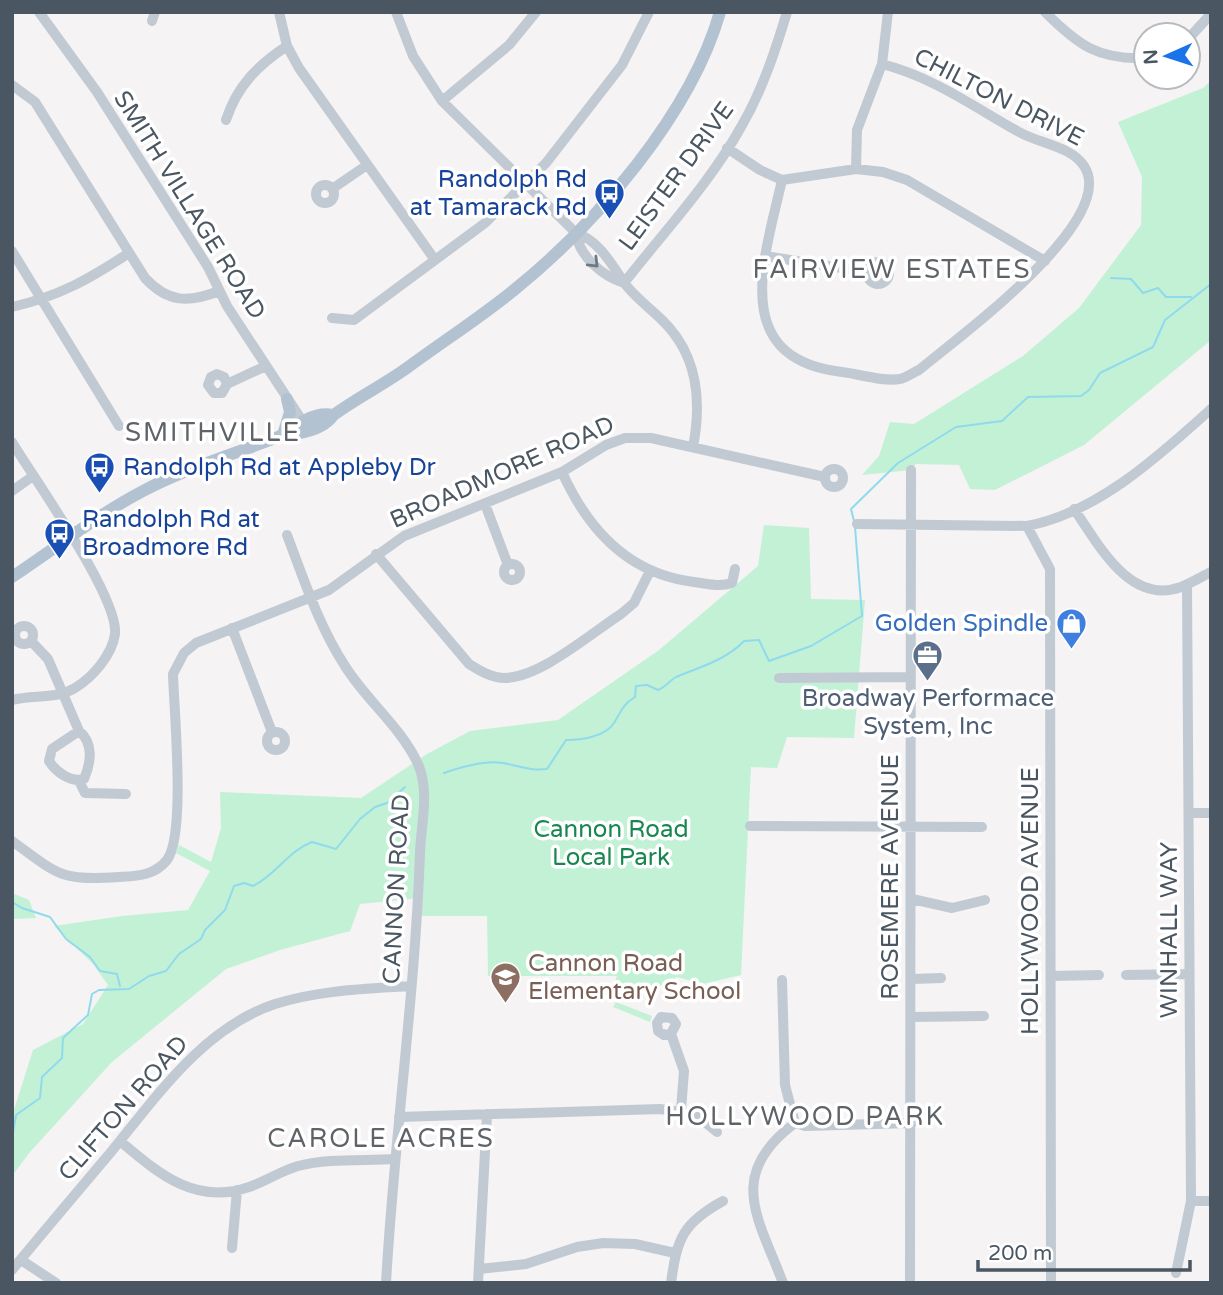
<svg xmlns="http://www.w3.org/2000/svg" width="1223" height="1295" font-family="'Varela Round',sans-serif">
<rect width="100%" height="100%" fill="#f5f3f3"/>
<path fill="#c3f1d5" d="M1211 81 1210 341 1084 445 995 490 970 489 959 465 916 464 911 470 862 475 879 456 890 422 914 424 1023 356 1079 308 1141 225 1142 177 1118 122 1203 88Z
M764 525 809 528 811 599 865 600 854 738 787 737 777 768 751 767 741 975 703 984 677 977 665 985 611 992 617 976H488L487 916H419V898L360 904 350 931 280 950 226 969 112 1062 30 1152 12 1176V1116L33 1050 83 1024 108 985 93 964 54 926 122 916 188 910 210 871 176 853 179 845 211 862 221 828 220 792 361 798 427 754 470 731 558 720 659 650 758 566Z
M12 893 29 900 36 918 12 919Z
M616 1002 652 1016 650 1022 613 1007Z"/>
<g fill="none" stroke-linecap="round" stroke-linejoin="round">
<path stroke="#90daee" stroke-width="2" d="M1111 278 1131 279 1143 293 1158 288 1166 297H1191
M854 521 851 509 898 463 956 427 1002 421 1028 397 1081 396 1089 390 1100 373 1153 347 1165 320 1211 284
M444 773C461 767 485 760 503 763 520 766 530 771 547 769L566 740C581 740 605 737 614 723 621 712 622 705 635 697L636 686 647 685 658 690C666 687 669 681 676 677 700 667 726 660 744 641L759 640 769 661 811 646 862 616 855 527
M12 902 22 908 50 917 66 939 90 957 100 971 117 974 120 986
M12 1139 16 1115 40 1098 42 1077 62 1058 63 1038 88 1015 92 994 99 990 129 989 149 976 166 971 179 954 201 939 205 930 225 910 234 886 244 883 253 886C276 875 288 851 312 842L336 849 360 819 375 807 387 803 405 787"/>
<path stroke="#c1cad2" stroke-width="10" d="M39 12 97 92 208 267 227 306 303 422
M279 12 287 46 299 68 435 260
M396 12 413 56 442 101 576 233C598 240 611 263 623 281 632 295 649 307 661 319 698 354 702 400 693 447
M1045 12C1078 45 1098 60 1146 58
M152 21 155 12
M1188 39 1211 14
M12 85 35 102 145 278C168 303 189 303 219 291
M442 101 509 45 536 12
M226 120C237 86 258 65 287 46
M727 148 760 170 782 180 856 169 883 172 907 180 1045 261
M856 169 857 130 882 64 888 12
M782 180C765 256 727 359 842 372 859 374 883 382 900 379 906 378 914 372 919 370 956 339 1120 220 1084 166 1071 146 1040 144 1019 132 974 107 933 77 882 64
M316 194a9 9 0 1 1 18 0a9 9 0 1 1-18 0Z
M332 189 367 165
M576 233C579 256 602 276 624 283
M12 251 119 426
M765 256 867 272
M867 273a11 11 0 1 1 22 0a11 11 0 1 1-22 0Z
M624 283C663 233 710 183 741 127 762 91 775 52 787 12
M12 307C60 296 89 279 129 253
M332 318 354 320 485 223 546 163 622 65 649 12
M227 384 224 377 217 374 211 377 208 385 214 393H222L227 384 266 366
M12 442C34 479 119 597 115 634 112 655 93 677 75 688 55 700 33 694 12 700
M825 478a9 9 0 1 1 18 0a9 9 0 1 1-18 0Z
M562 472C588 530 628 574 694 582 707 584 720 587 732 583L735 569
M12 491 33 476
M485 504 508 565
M1074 509C1098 543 1129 606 1181 587 1191 583 1201 577 1211 572
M857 524 1027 526C1097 513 1160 455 1211 409
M1027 526 1050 569 1051 1283
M287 535C304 580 319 626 345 666 366 700 401 727 418 764 430 792 421 824 420 853 415 997 394 1139 386 1283
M376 554 469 664C480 671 492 678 505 678 541 677 590 634 621 614L634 603 650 571
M504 572a8 8 0 1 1 16 0a8 8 0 1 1-16 0Z
M15 635a9 9 0 1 1 18 0a9 9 0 1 1-18 0Z
M232 628 272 732
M31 641 48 659 79 731
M779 678 911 677
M79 731C94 743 91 763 84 779 71 783 56 772 49 761L52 749Z
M267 741a9 9 0 1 1 18 0a9 9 0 1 1-18 0Z
M79 781 85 793 126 794
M1189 813H1211
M750 826 982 827
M12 841C59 875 59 881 119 877 137 876 154 876 167 860 186 835 174 711 173 674L184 653 196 643 329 590 404 536 562 472 606 445 625 438H651L825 477
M912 899 952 908 985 900
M1126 975 1189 974
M1051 976 1099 975
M912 979 941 978
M782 980 785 1085 795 1123
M912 1017 984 1016
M671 1034 664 1035 658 1031 657 1023 661 1017 672 1018 676 1024 671 1034 684 1071 681 1110
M399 1117 660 1109 695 1114 717 1132
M795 1123 805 1126 912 1123
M120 1141C158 1173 195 1206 249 1187 266 1181 281 1171 298 1166 329 1158 364 1161 395 1159
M1191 1201H1211
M232 1248 237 1190
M21 1260 56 1283
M479 1269 526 1264 577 1247 603 1243 635 1244 675 1253
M12 1270C45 1230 78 1191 111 1152 157 1096 203 1028 275 1004 320 990 365 989 411 986
M1176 1273 1191 1201 1187 584
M478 1283 487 1114
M671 1283C677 1238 683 1223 723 1201
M783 1283C759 1219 725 1175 795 1123
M910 1283 911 470"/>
<path stroke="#b3c2d1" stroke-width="12" d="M283 435C297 424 315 411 333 415
M283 435 290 412 287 399
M12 577C56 548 97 515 143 491 186 468 238 453 283 435 297 434 317 431 328 421 331 419 332 416 335 414 360 396 387 383 411 365 445 340 481 317 514 290 596 224 691 114 720 12"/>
</g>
<defs><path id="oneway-chevron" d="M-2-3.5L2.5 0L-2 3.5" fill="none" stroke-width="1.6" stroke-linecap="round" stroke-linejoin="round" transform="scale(1.75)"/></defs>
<use stroke="#6e7983" href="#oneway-chevron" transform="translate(594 263) rotate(45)"/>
<defs>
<symbol id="bus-pin" viewBox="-11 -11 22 30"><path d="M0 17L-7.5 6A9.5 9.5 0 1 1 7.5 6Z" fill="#1a4fb4" stroke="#fff"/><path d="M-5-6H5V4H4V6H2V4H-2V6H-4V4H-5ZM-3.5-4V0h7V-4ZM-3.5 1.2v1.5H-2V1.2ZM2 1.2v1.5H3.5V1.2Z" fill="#fff"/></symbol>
<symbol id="shop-pin" viewBox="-11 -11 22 30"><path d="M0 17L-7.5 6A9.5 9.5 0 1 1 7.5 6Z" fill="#3f7fe0" stroke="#fff"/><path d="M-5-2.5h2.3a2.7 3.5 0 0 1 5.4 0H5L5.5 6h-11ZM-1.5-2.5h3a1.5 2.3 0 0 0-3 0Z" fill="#fff"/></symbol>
<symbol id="office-pin" viewBox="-11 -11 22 30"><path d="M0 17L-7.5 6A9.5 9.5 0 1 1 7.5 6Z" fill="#5c6f8a" stroke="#fff"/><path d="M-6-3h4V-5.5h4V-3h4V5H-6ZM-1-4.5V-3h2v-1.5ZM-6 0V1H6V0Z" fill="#fff"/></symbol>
<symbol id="school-pin" viewBox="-11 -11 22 30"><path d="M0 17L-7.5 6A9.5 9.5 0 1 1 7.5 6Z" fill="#8d6e63" stroke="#fff"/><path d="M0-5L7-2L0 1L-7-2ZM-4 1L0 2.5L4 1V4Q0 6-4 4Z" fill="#fff"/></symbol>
</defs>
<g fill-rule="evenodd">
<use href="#bus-pin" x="592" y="176" width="35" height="47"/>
<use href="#bus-pin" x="82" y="450" width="35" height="47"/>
<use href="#bus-pin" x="42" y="516" width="35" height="47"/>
<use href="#shop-pin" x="1054" y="606" width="35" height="47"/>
<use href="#office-pin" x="910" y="638" width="35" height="47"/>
<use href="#school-pin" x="488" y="960" width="35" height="47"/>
</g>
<g text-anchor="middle" stroke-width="7" stroke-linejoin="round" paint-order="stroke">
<g font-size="24" fill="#4a5661" stroke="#fff">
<text transform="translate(999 97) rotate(27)" y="8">CHILTON DRIVE</text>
<text transform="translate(676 176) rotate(-54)" y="8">LEISTER DRIVE</text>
<text transform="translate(190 205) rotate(58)" y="8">SMITH VILLAGE ROAD</text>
<text transform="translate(502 472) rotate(-24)" y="8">BROADMORE ROAD</text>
<text transform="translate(890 877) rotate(-90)" y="8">ROSEMERE AVENUE</text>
<text transform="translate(396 889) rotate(-87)" y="8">CANNON ROAD</text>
<text transform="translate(1030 901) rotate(-90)" y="8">HOLLYWOOD AVENUE</text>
<text transform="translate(1169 930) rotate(-90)" y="8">WINHALL WAY</text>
<text transform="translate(123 1108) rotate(-49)" y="8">CLIFTON ROAD</text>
</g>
<g font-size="24" fill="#164399" stroke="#fff" text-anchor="start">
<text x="587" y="187" text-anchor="end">Randolph Rd<tspan x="587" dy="28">at Tamarack Rd</tspan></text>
<text x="123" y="475">Randolph Rd at Appleby Dr</text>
<text x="82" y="527">Randolph Rd at<tspan x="82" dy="28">Broadmore Rd</tspan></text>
</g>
<g font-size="24" fill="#366cbe" stroke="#fff" text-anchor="end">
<text x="1048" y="631">Golden Spindle</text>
</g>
<g font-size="24" fill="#4e5e75" stroke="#fff">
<text x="928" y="706">Broadway Performace<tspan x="928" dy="28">System, Inc</tspan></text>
</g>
<g font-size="24" fill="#17864f" stroke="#fff">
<text x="611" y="837">Cannon Road<tspan x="611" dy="28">Local Park</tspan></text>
</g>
<g font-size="24" fill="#785e54" stroke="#fff" text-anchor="start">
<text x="528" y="971">Cannon Road<tspan x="528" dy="28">Elementary School</tspan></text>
</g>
<g font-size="26" letter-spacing="2" fill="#5f6368" stroke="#fff">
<text x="892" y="278">FAIRVIEW ESTATES</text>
<text x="213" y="441">SMITHVILLE</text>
<text x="805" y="1125">HOLLYWOOD PARK</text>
<text x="381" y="1147">CAROLE ACRES</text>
</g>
</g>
<rect width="1223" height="1295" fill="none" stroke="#4a5661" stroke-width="28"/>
<g transform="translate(1167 56) rotate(267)"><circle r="33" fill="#ffffff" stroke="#b7bbc0" stroke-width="2"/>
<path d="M0-5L12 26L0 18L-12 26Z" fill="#1a73e8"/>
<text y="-10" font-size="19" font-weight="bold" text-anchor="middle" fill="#4a5661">N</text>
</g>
<path d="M978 1260v10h212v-10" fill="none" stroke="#4a5661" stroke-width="3.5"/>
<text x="988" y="1260" font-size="21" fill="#4a5661" stroke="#ffffff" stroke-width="5" paint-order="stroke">200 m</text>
</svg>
